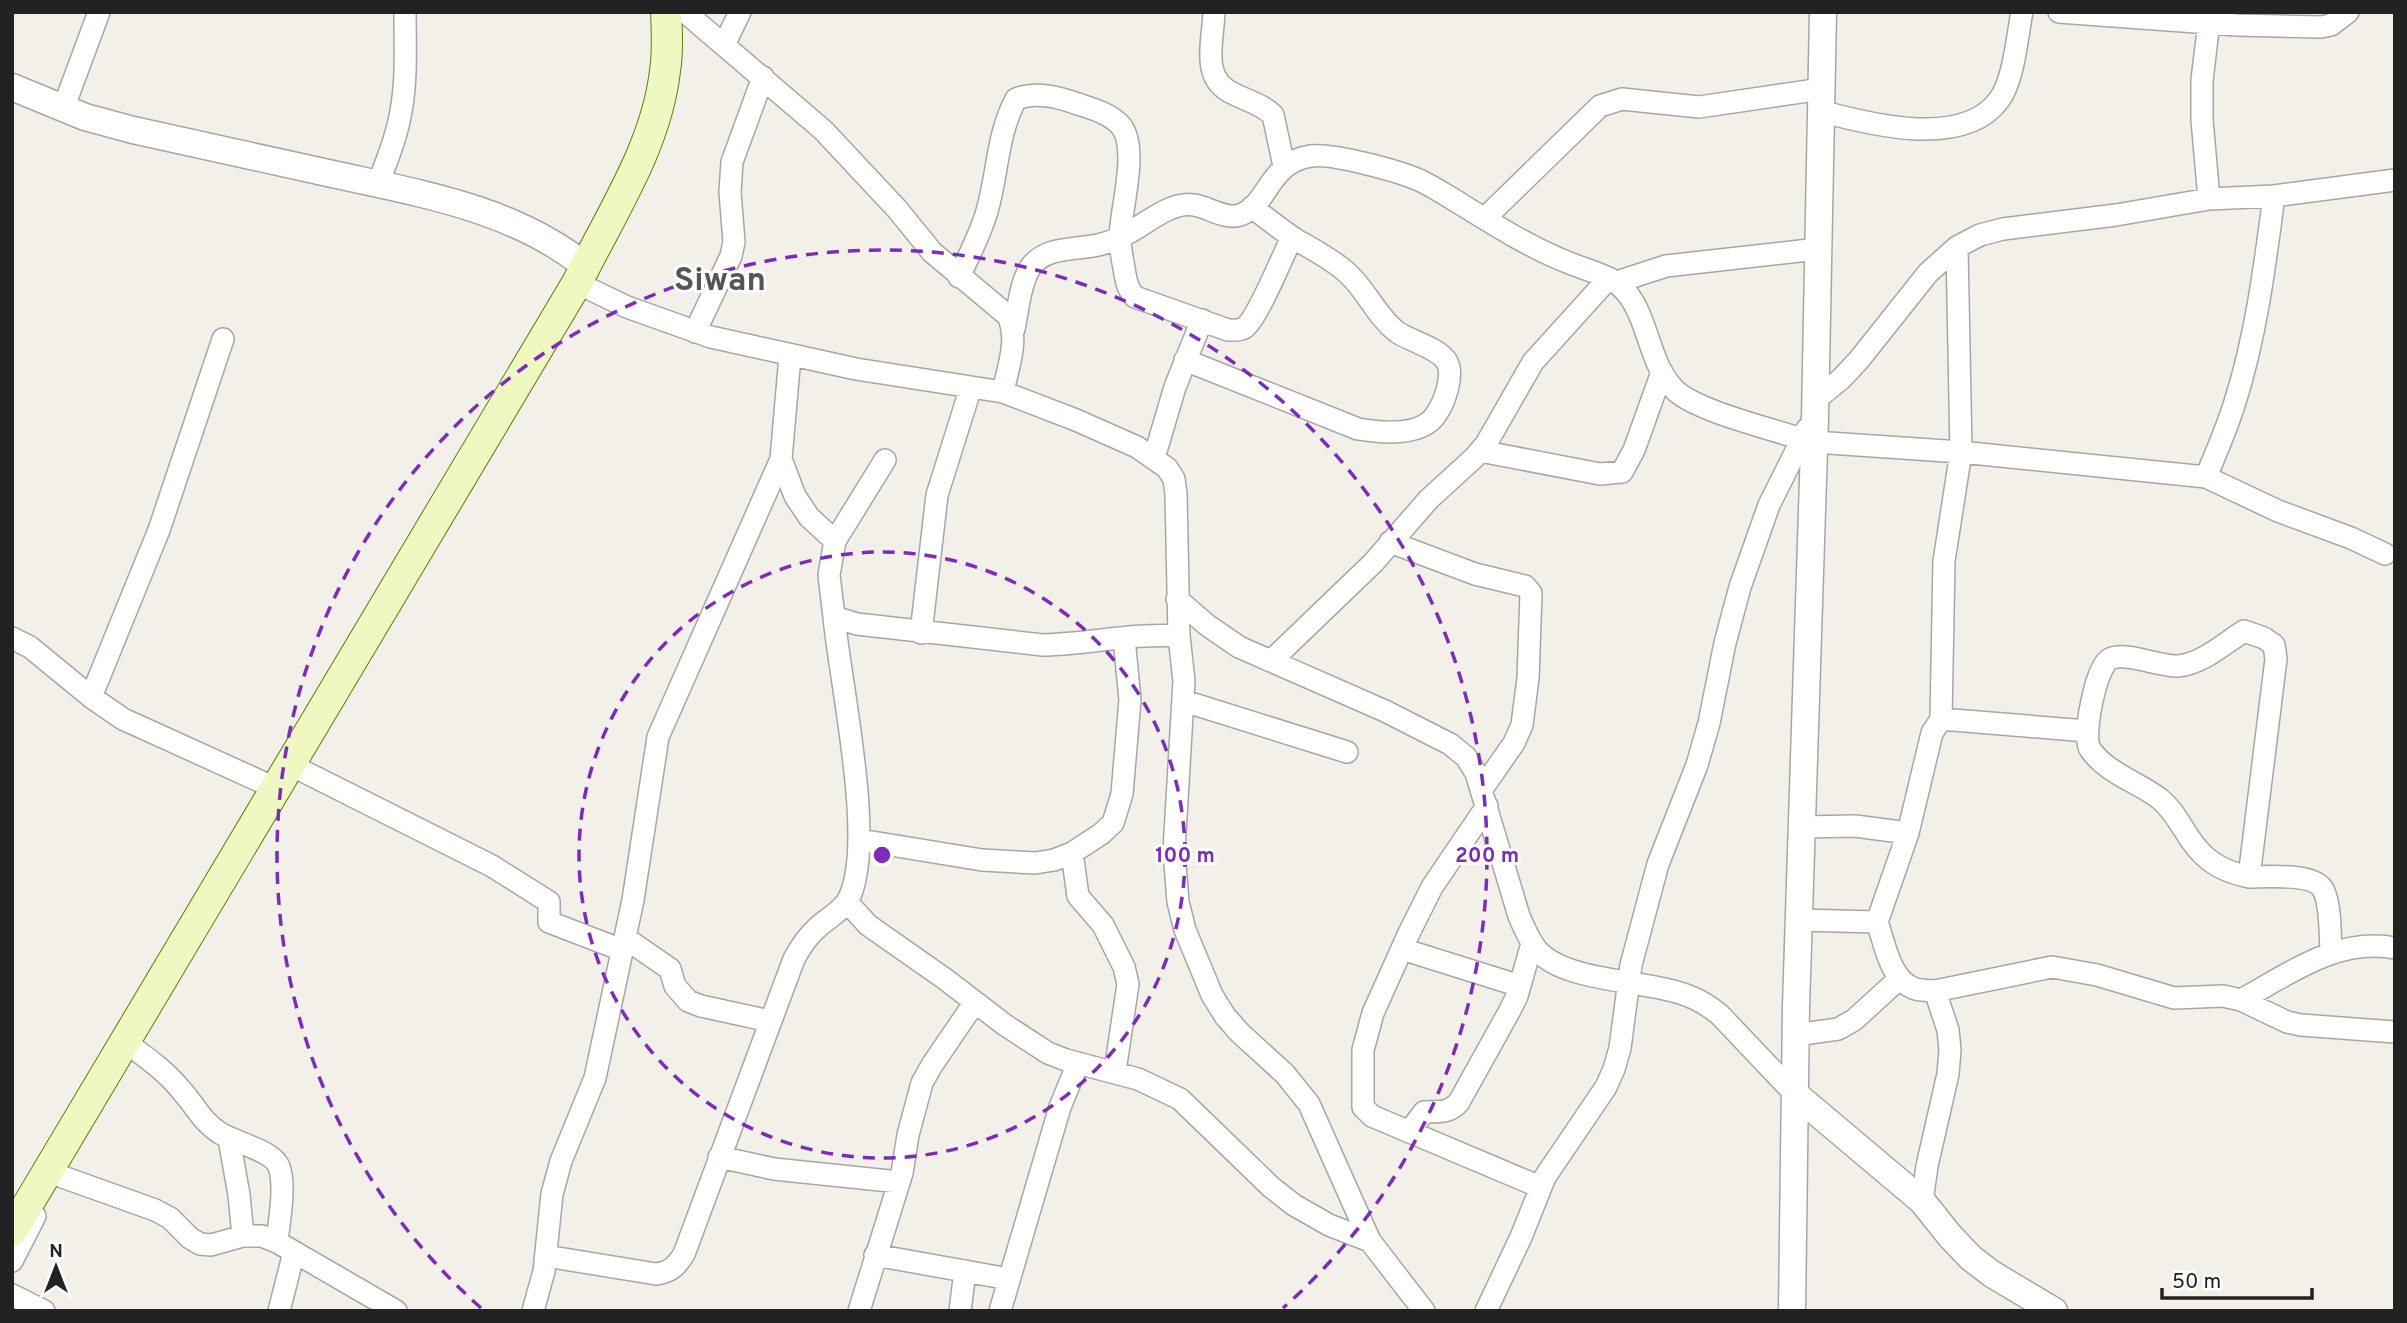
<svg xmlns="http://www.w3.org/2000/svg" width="2407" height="1323" font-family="Overpass,sans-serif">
<rect width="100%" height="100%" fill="#f2f0e9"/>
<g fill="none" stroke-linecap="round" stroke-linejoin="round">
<defs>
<path id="minor" d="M685 12 823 130 897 209 932 252 1008 316C1019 340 1008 367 1003 392
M1214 12C1213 43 1200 79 1234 94 1248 101 1261 104 1273 115L1284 166
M2059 12 2237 25 2321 27 2331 25 2348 12
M2209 22 2202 80V120L2209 199
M724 45 740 12
M63 109 99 12
M1820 111C1868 124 1963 149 1999 100 2014 80 2017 37 2022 12
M378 184C387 160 397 136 401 111 407 79 405 45 405 12
M1485 218 1600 106 1622 99 1699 107 1822 89
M959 277C969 255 981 233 987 211 998 173 997 134 1016 99 1036 91 1058 97 1078 104 1093 109 1111 114 1121 126 1139 148 1121 208 1120 236 1120 247 1122 258 1124 268 1126 280 1127 289 1135 297L1228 330C1233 330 1239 331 1244 328 1257 320 1284 253 1292 237
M1617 282 1666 266 1818 249
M577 283 627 307 711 337 856 369 1003 392 1076 420 1137 447 1167 468 1174 479 1176 494 1179 636 1184 681 1174 851 1178 902 1185 930 1212 995 1225 1016 1240 1033 1285 1074 1309 1104 1370 1241 1424 1311
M1014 329C1018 310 1020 284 1030 268 1044 246 1076 250 1098 245 1110 242 1121 238 1132 231 1149 221 1173 201 1194 205 1209 207 1225 220 1240 215 1269 205 1268 162 1311 156 1333 153 1398 171 1419 180 1432 186 1444 194 1456 201 1493 224 1532 249 1572 264 1592 272 1613 276 1627 293 1650 322 1649 367 1677 392 1701 412 1769 428 1801 439
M695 332 731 256 734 242 730 192 732 162 763 77
M790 356 781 459 795 496 809 517 835 541 885 460
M1185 360 1358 429C1382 433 1423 437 1437 413 1445 401 1454 375 1447 362 1439 348 1410 341 1397 332 1375 315 1366 288 1345 271 1330 258 1312 249 1295 239 1280 229 1266 218 1252 207
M1815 400 1841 379 1858 361 1928 273 1957 247 1980 235 2003 229 2116 215 2209 199 2274 196 2395 180
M1814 442 1961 452 2206 477 2278 511 2351 538 2385 554
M1480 451 1600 474 1622 472 1634 450 1662 372
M1154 458 1175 387 1202 320
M2206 477C2216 453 2227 428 2235 402 2256 336 2265 265 2274 196
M835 541 829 575 834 617 857 624 1043 645C1089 644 1133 633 1179 636
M1390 542 1475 574 1525 586 1531 593 1528 678 1522 725 1514 743 1482 789
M1177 599 1207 625 1239 647 1385 711 1450 744 1466 757 1476 773 1519 916C1524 928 1529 940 1537 950 1567 984 1650 979 1691 997 1701 1001 1710 1007 1719 1014L1795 1094
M921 633 937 495 971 387
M12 638 30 647 91 697 123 719 275 788
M1271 661 1373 563 1429 499 1475 457 1486 444 1533 362 1609 278
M91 697 159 530 223 339
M1184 701 1347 752
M1941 719 1944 561 1961 452 1957 247
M289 764 492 866 549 902V922L622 950
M1487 806 1432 887 1409 933 1373 1013 1363 1050V1107L1372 1116 1540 1187
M1802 827 1855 826 1908 833
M860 840 982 860 1035 863 1054 860 1072 853 1101 834 1113 823 1122 794 1130 700 1124 638
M1072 853 1078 896 1103 925 1124 967 1128 984 1115 1071
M2249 877C2216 870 2200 857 2183 828 2176 817 2170 807 2160 799 2138 782 2106 773 2090 749 2082 738 2096 665 2110 659 2125 651 2160 667 2178 666 2202 664 2225 643 2244 631L2264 638 2274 645 2276 659 2249 877C2266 877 2312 873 2322 888 2331 900 2330 936 2331 952
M847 902 868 925 945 979 1005 1025 1048 1053 1066 1060 1138 1079 1180 1099 1271 1187 1294 1205 1329 1225 1370 1241
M1799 920 1877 922 1908 833 1932 733 1941 719 2087 731
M1877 922C1885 943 1889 978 1913 988 1919 991 1928 990 1935 991
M625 938 670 969 675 986 688 1001 701 1006 770 1021
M1402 949 1520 986
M2241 1000C2289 974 2337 937 2395 948
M1796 1035 1838 1029 1854 1020 1899 979
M124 1041C144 1056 165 1070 181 1090 195 1105 202 1122 220 1133 236 1143 274 1151 279 1167 286 1186 279 1221 277 1242
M1409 1132 1424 1112C1438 1111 1449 1114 1459 1102L1509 1012 1517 996 1532 943
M229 1139 239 1195 243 1236
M719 1157 774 1169 899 1182
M46 1171 155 1210 170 1218 190 1238 200 1244 211 1245 243 1236H262L277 1242 396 1311
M1922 1201 1927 1166 1948 1074 1950 1050 1948 1030 1935 991 2052 967 2097 975 2174 998 2223 996 2241 1000 2287 1022 2301 1025 2395 1032
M875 1255 1009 1279
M546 1256 656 1274C670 1272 676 1267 684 1254L794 959C800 948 807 937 816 929 826 919 841 912 848 900 877 846 840 683 834 617
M12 1261 35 1216
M12 1295 44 1311
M279 1311 294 1252
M533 1311 544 1271 552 1194 561 1161 595 1078 633 900 658 737 781 459
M859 1311 902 1173 908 1135 922 1083 932 1065 975 1002
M960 1311 965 1271
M1000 1311 1060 1107 1078 1063
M1486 1311 1521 1237 1545 1177 1606 1087 1614 1069 1620 1048 1631 965 1658 864 1697 765 1709 723 1725 643 1740 587 1769 505 1807 429"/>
<path id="tertiary" d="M12 87 85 117 133 130C201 145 269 160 337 175 423 194 514 209 585 266
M1795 1094 1922 1201 1950 1236 1971 1258 1992 1274 2054 1311
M1792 1311 1796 1007 1815 417 1823 12"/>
<path id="secondary" d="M12 1231 577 283C610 215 656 148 665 71 668 52 667 32 666 12"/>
</defs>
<use href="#minor" stroke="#a6a6a6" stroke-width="24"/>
<use href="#tertiary" stroke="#a6a6a6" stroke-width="29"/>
<use href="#secondary" stroke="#5f7a08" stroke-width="32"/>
<use href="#minor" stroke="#fff" stroke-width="21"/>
<use href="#tertiary" stroke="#fff" stroke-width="26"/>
<use href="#secondary" stroke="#eef8c0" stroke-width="30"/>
</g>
<g fill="none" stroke="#7b2cbf" stroke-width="3.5" stroke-dasharray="12 9">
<circle cx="882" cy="855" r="303"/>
<path d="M481 1308A605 605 0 1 1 1283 1308"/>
</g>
<g text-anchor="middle" stroke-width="6" stroke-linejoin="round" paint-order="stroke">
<g font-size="33" font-weight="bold" fill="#555" stroke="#fff">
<text x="720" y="290">Siwan</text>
</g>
</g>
<circle cx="882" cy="855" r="10" fill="#7b2cbf" stroke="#fff" stroke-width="3.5"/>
<g font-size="21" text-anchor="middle" font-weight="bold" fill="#7b2cbf" stroke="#fff" stroke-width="6" stroke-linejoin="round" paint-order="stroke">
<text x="1185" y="862">100 m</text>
<text x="1487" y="862">200 m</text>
</g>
<rect width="2407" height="1323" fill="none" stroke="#222222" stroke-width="28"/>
<g transform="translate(56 1267)" stroke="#ffffff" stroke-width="5" paint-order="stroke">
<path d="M0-5L12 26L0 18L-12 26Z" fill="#222222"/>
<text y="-10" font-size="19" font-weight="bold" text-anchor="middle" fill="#222222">N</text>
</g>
<path d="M2162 1288v10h150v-10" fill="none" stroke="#222222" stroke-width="3.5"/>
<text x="2172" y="1288" font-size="21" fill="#222222" stroke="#ffffff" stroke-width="5" paint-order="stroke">50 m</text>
</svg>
